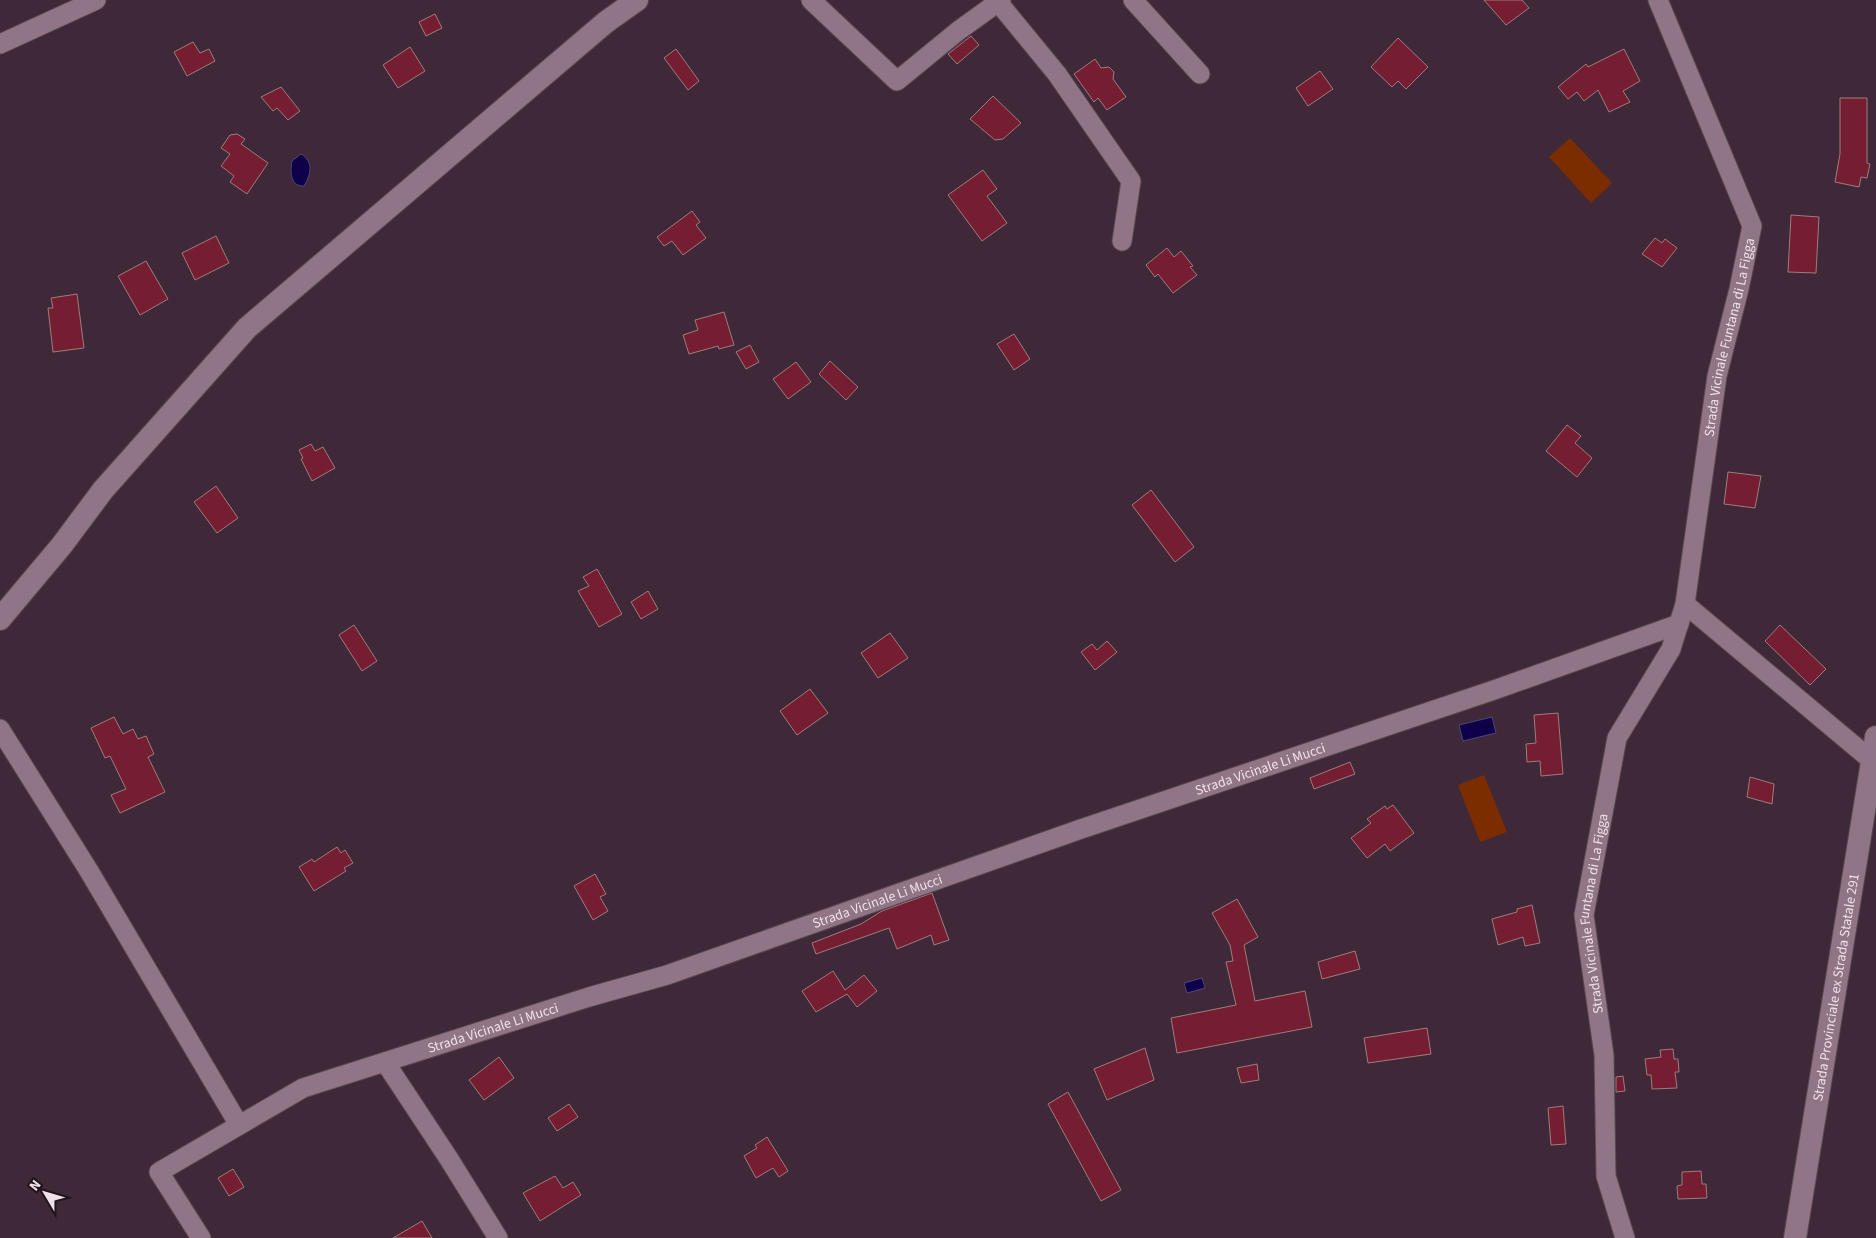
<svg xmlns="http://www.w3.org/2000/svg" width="1876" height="1238" font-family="'Source Sans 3',sans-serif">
<rect width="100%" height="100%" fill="#3f2938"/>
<path fill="#7b2d00" d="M1570 138 1612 183 1591 203 1549 157Z
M1484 775 1507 832 1480 842 1458 785Z"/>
<path fill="#0e014a" stroke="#52447a" d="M301 154C314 162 311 174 304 186 290 187 290 171 292 161Z
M1492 717 1496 733 1463 741 1459 725Z
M1202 978 1205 988 1187 993 1184 983Z"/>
<path fill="#751e32" stroke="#9d7c7f" d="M1484 0H1522L1529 8 1506 25Z
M435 14 442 28 426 36 419 22Z
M971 36 979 45 957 64 948 54Z
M1398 38 1428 67 1406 89 1398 81 1392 87 1371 67Z
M193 42 200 53 209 49 215 61 187 76 174 52Z
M410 47 425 71 398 88 383 65Z
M676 49 699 81 688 90 664 58Z
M1624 49 1640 81 1623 91 1630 102 1609 112 1598 90 1584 101 1577 92 1568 99 1558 87 1586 64 1588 67Z
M1095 59 1101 68 1109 67 1114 72 1113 79 1126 97 1107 110 1098 98 1094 102 1074 74Z
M1320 71 1333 89 1308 106 1296 88Z
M281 87 300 111 288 120 277 108 273 111 261 97Z
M993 96 1021 123 1003 139 995 140 970 119Z
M1840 98H1867V163L1870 164 1867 178 1861 177 1859 187 1835 182 1840 154Z
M237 134 245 139 241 144 268 163 247 194 230 182 234 176 221 166 230 154 221 148 230 135Z
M983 170 997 189 987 196 1007 223 982 241 948 195Z
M692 211 700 222 696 225 706 238 683 255 672 241 664 246 657 237Z
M1791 215 1819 217 1816 273 1788 272Z
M216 236 229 263 195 280 182 253Z
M1655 238 1662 243 1665 239 1677 248 1662 267 1642 254Z
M1167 248 1174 257 1181 251 1193 266 1190 267 1197 275 1173 293 1158 274 1155 277 1146 265Z
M146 261 168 299 140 315 118 276Z
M77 294 84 348 53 352 48 308H53L51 298Z
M724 312 734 345 719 349 718 346 689 354 683 335 698 330 695 320Z
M1014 334 1030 359 1014 370 997 344Z
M750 345 759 362 746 369 736 352Z
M830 361 858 387 846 400 819 374Z
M796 362 811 382 788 399 773 379Z
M1567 425 1581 436 1575 443 1592 458 1577 477 1546 451Z
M311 444 315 451 323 447 335 468 312 481 301 459 303 458 299 450Z
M1728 472 1761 476 1755 508 1724 504Z
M216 486 238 518 217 533 194 502Z
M1151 490 1194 547 1175 562 1132 505Z
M597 569 622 614 599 627 578 591 589 586 583 577Z
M648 591 658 609 641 619 631 602Z
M354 625 377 661 362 671 339 635Z
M1780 625 1826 669 1810 685 1765 641Z
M890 633 908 658 878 678 861 653Z
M1107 641 1117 652 1095 670 1081 652 1092 644 1097 650Z
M810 689 828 713 797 735 780 711Z
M1558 713 1563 774 1541 776 1540 761 1527 762 1526 744 1536 743 1534 715Z
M114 717 123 734 133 729 138 739 146 736 154 754 148 757 165 792 120 813 111 795 126 789 110 756 105 758 91 728Z
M1350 762 1355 774 1314 789 1310 778Z
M1750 777 1774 784 1772 804 1747 797Z
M1393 805 1414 833 1390 851 1385 844 1367 858 1351 838 1371 823 1367 819 1385 806 1387 809Z
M337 847 341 853 345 850 353 863 344 868 346 871 314 891 299 867 312 859 314 862Z
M595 874 606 894 600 897 608 911 593 920 574 886Z
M932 893 949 940 934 945 931 935 897 949 889 928 816 954 812 943 861 924 882 911Z
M1237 899 1258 937 1244 945 1255 1001 1305 991 1312 1027 1177 1053 1171 1018 1236 1005 1226 962 1233 961 1230 945 1212 913Z
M1532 905 1540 943 1525 946 1523 937 1498 945 1492 919 1517 912V909Z
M1355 951 1360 969 1322 979 1318 962Z
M833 971 845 990 864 975 877 991 857 1007 847 994 816 1012 802 991Z
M1427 1028 1431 1054 1368 1063 1364 1038Z
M1145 1048 1154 1080 1107 1100 1094 1069Z
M1673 1049 1674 1059H1678L1679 1072H1675L1677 1088 1652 1089 1651 1075H1647L1645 1059 1661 1057 1660 1050Z
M499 1057 514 1078 484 1100 469 1080Z
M1257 1064 1259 1080 1241 1083 1237 1068Z
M1623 1076 1625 1091 1616 1092V1077Z
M1068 1092 1121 1190 1101 1201 1048 1104Z
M569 1104 578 1117 557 1131 548 1118Z
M1563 1106 1566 1144 1551 1145 1548 1108Z
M767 1137 788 1171 779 1177 773 1168 756 1178 744 1156 757 1148 755 1145Z
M233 1169 244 1187 229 1196 218 1178Z
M1701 1171 1702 1184H1706L1707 1198 1678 1199 1677 1186 1682 1185V1172Z
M555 1176 563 1188 573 1182 581 1195 540 1221 523 1193Z
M422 1221 432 1238H393Z"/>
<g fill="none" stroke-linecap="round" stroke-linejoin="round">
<defs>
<g id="minor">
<path d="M811 0 897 81 958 31 1001 0"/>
<path d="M1133 0 1200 74"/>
<path d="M998 2 1057 74 1131 181 1122 241"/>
<path d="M0 44 96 0"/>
<path d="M1685 604 1876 764"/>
<path d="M0 729 89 871 239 1125"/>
<path d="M385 1062 449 1159 498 1238"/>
<path id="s1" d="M201 1238 159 1172 303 1088 589 997 667 975 1081 829 1494 690 1679 624"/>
<path id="s2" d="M1625 1238 1606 1176 1604 1055 1584 915 1617 738 1671 649 1685 604 1717 376 1739 289 1752 226 1658 0"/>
</g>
<g id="tertiary">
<path d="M0 619 62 545 103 490 247 328 606 22 637 0"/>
<path id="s3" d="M1795 1238 1876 737"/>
</g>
</defs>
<use href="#minor" stroke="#5a4754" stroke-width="21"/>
<use href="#tertiary" stroke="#5a4754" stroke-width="24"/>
<use href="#minor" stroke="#907586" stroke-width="19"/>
<use href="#tertiary" stroke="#907586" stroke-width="22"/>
</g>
<g text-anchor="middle" stroke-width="5" stroke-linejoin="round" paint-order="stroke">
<g font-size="14" fill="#efe0e9" stroke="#20151c">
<text dy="5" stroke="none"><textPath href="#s2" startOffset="929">Strada Vicinale Funtana di La Figga</textPath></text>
<text dy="5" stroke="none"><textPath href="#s1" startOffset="1254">Strada Vicinale Li Mucci</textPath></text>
<text dy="5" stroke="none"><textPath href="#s1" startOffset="849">Strada Vicinale Li Mucci</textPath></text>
<text dy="5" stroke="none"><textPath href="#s2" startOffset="329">Strada Vicinale Funtana di La Figga</textPath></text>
<text dy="5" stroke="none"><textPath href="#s3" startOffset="254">Strada Provinciale ex Strada Statale 291</textPath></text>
<text dy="5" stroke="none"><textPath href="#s1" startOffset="444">Strada Vicinale Li Mucci</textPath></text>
</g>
</g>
<g transform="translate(45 1193) rotate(308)" stroke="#20151c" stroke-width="4" paint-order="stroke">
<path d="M0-4L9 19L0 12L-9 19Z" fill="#efe0e9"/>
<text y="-8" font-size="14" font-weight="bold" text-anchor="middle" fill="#efe0e9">N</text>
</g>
</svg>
